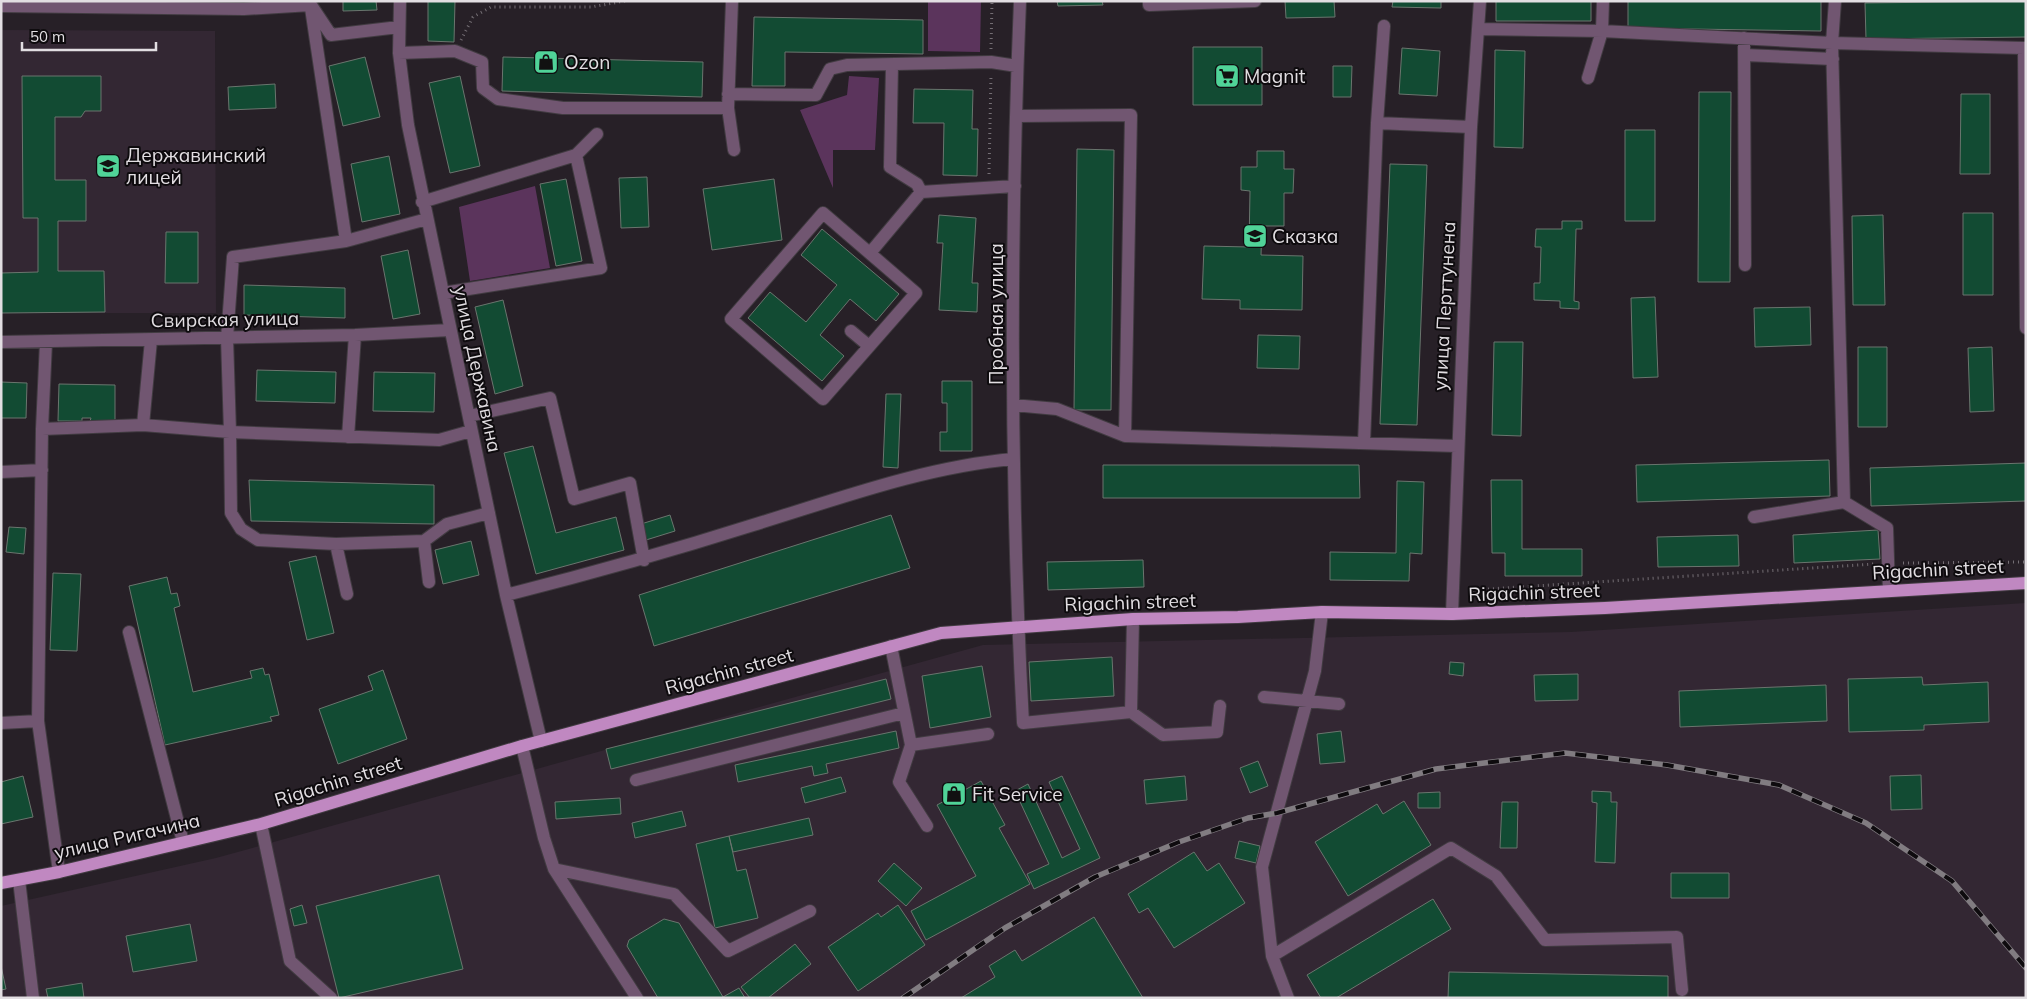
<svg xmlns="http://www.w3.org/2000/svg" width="2027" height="999" font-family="Mulish,sans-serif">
<rect width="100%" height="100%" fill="#272027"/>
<path fill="#332733" d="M1 30 215 31 216 313H67L66 302 1 301Z
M2026 603V998H1V906L216 858 983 645 1571 632Z"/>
<path fill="#5b345c" d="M928 1H981L980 52 928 51Z
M849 76 879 78 875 150H833V188L800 110 847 95Z
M535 186 550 268 470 281 459 207Z"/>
<path fill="#124b33" stroke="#6a756e" d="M343 1H376L377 10 343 11Z
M428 1H455L454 42 428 41Z
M1057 1H1102L1103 5 1058 6Z
M1285 1H1334L1335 17 1286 18Z
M1393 1H1441V8L1392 7Z
M1496 1H1591V21H1496Z
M1628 1H1821V31L1628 28Z
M2026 1V37L1866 39 1865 3Z
M754 17 923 20V54L785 52V86H752Z
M1193 47H1262V105H1193Z
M1402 48 1440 51 1437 96 1399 94Z
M1495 50 1525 51 1523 148 1494 147Z
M365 57 380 117 343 126 329 66Z
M503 57 703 62 702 97 502 91Z
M1333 66H1352L1351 97H1333Z
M22 76H101V111H85L81 117H55V180H86V221H58V271H104L105 312 1 313V273L38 272V218H23Z
M460 76 480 166 450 173 429 83Z
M275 84 276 108 229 110 228 87Z
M914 89 973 90 972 129H978L977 176 943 175 944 123H913Z
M1699 92H1731L1730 282H1698Z
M1961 94H1990V174H1960Z
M1625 130H1655V221H1625Z
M1077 149 1114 150 1111 410H1074Z
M1257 151H1284V169H1294L1293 193H1284V226H1262L1261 255 1303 256 1302 310 1240 309V300L1202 299 1204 246 1249 247 1250 191 1241 190V167H1257Z
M389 156 400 214 362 222 351 164Z
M1390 164 1427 165 1417 425 1380 424Z
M647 177 649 227 621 228 619 178Z
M566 179 582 261 556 266 540 184Z
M774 179 782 240 712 250 703 189Z
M1963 213H1993V295H1963Z
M939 215 976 218 972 283H978L977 312 939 310 943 243H937Z
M1883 215 1885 305H1853L1852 216Z
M1562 221H1582V229H1576L1574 301 1579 302V309L1560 308V301L1534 300V283H1540L1541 247H1535L1536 229H1562Z
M822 229 899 294 876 321 850 299 820 335 844 356 822 381 748 318 770 292 806 322 837 285 801 255Z
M166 232H198V283H165Z
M408 250 420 314 393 319 381 256Z
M244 285 345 288V318L244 315Z
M1655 297 1658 377 1633 378 1631 298Z
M503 300 523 386 495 394 475 307Z
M1810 307 1811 345 1755 347 1754 308Z
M1258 335 1300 336 1299 369 1257 368Z
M1494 342H1523L1521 436 1492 435Z
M1858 347H1887V427H1858Z
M1992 347 1994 411 1970 412 1968 348Z
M257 370 336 372 335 403 256 401Z
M374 372 435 373 434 412 373 411Z
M942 381H972V451H940V432H947V403H942Z
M1 382 27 383 26 418H1Z
M59 384 115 385V422L90 421 91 418H82V421H58Z
M886 394H901L898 468 883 467Z
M533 446 556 533 616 517 624 550 536 574 504 453Z
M1829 460 1830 496 1637 502 1636 465Z
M2026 463V501L1871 506 1870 468Z
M1103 465H1359L1360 498H1103Z
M249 480 434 485V524L251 521Z
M1491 480H1522V549H1582V576H1505V553H1492Z
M1397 481 1424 482 1422 554 1410 553 1409 581 1330 580V552L1396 553Z
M670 515 675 531 646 540 641 524Z
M891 515 910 568 654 646 639 595Z
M9 527 26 528 24 554 6 552Z
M1878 530 1880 559 1794 563 1793 535Z
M1738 535 1739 566 1658 567 1657 537Z
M471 541 479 575 443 584 435 550Z
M316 556 334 633 307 640 289 562Z
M1143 560 1144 587 1048 590 1047 562Z
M53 573 81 574 77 651 50 650Z
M167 577 171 594 177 593 180 606 174 608 193 692 252 678 250 671 263 668 265 675 269 674 279 715 270 717 272 721 165 745 129 586Z
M1112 657 1114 696 1031 701 1029 662Z
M1450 662 1464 663 1463 676 1449 674Z
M982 666 991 717 930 728 922 676Z
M383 670 407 739 338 764 319 709 373 690 368 676Z
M1578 674V700L1535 701 1534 675Z
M1922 677 1923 685 1988 682 1989 722 1924 725V730L1849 732 1848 679Z
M886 679 891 699 611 769 606 749Z
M1826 685 1827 721 1680 727 1679 691Z
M896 731 899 748 826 764 828 773 814 776 812 766 738 782 735 765Z
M1341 731 1345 762 1320 764 1317 734Z
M1258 761 1268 786 1250 793 1240 768Z
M1921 775 1922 809 1891 810 1890 776Z
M23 776 33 817 1 824V782Z
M1062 776 1100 858 1034 889 1027 874 1049 864 1015 791 1028 784 1062 858 1080 849 1049 782Z
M1185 776 1187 800 1146 804 1144 780Z
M841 777 846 792 805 803 801 788Z
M981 781 1005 825 999 828 1030 884 926 940 911 911 976 876 937 805Z
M1592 791 1611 792V802H1617L1615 863 1595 862 1597 803 1592 802Z
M1440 792V808H1418V793Z
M620 798 621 814 556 819 555 802Z
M1404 801 1431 845 1348 896 1315 842 1377 804 1383 814Z
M1502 802H1518L1517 848H1500Z
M682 811 686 826 635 838 632 823Z
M809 818 813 835 733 852 729 836Z
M729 836 737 871 746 869 758 918 715 928 696 844Z
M1239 841 1260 846 1256 863 1235 858Z
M1194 852 1207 871 1219 863 1245 903 1174 948 1148 908 1139 913 1128 894Z
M894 863 922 888 906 906 878 881Z
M1671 873H1729V898H1671Z
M439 875 463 969 339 998 316 906Z
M1433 899 1451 929 1336 998H1321L1307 975Z
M302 905 307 923 294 926 290 909Z
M898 905 925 945 858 991 828 947 878 913 881 917Z
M1094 917 1143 998H961L995 977 989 966 1015 950 1022 961Z
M664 919 679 923 723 997 739 988 745 998H658L627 946 629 940Z
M190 924 197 961 133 972 126 936Z
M795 944 811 964 768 998H750L741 987Z
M1 966 6 989 1 990Z
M1449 972 1668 976V998H1448Z
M82 983 84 998H48L46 989Z"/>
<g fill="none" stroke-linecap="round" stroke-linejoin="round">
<defs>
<path id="minor" d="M400 1 399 53 408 125 506 595 541 741
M1020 1C1010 241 1010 483 1023 723L1131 712 1163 735 1217 732 1220 706
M1149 1V5L1255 1
M1835 1 1832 43 1844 502 1887 528 1889 591
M1 6 244 9 311 5 331 35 399 27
M311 8 346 241
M1384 26 1377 123 1471 127
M1478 29 1602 31 1832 43 2024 48
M1744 38 1745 265
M2026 48H2024L2026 328
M399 53 455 51 482 62 483 88 498 99 563 108H728L732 1
M1745 55 1833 59
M892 65 890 167 917 184 921 192
M1588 78 1602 31 1603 1
M728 94 816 95 830 69 847 65 991 62 1017 66
M728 108 734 150
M1017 116 1131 115 1125 436
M422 202 576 155 597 134
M823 213 916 293 823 399 731 319Z
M870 253 921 192 1015 186
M443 293 601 268 576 155
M851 331 869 346
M1 342 355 335 450 330
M46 342 42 429 38 721 59 872
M1014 405 1057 409 1125 436 1457 446
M469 416 550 398 574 499 630 483 644 560
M143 425 151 340
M42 429 143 425 230 432 227 338 233 257 346 241 427 219
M471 431 439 440 230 432 231 513 241 529 258 540 336 544 424 541 447 524 489 513
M348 437 355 335
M1364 443 1377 123
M1 472 42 470
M1754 517 1844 502
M424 541 429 582
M336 544 347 594
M506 595C589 574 671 551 753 525 838 499 924 467 1013 459
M1452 614 1471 127 1480 1
M129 632 183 842
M891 646 911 745 988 734
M1264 697 1339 704
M1131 712 1133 619
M1 723 38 721
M911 745 899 782 927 826
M522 746 544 838 554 869 637 998
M636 780 904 713
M261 824 290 961 331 998
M554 869 674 894 728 951 810 911
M19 880 33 998
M1272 956 1451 848 1496 876 1545 940 1677 937 1682 990
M1288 998 1272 956 1262 867 1315 671 1322 612"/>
<path id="major" d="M1 883 59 872 261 824 522 746 941 633 1133 619 1238 617 1322 612 1452 614 1605 608 2026 583"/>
</defs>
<use href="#minor" stroke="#413b41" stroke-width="14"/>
<use href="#major" stroke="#413b41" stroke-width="14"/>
<path stroke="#746e74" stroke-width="3" stroke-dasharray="1 4" stroke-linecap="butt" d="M461 40 473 17 491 7H591L625 1
M991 49 992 1
M989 174 991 75
M1903 563 2026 562
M1473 590 1874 564"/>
<use href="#minor" stroke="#715671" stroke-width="12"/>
<use href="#major" stroke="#c088c1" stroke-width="12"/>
<defs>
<path id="rail" d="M903 998 1005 928 1095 877 1179 842 1248 818 1277 813 1436 769 1565 753 1667 765 1779 785 1866 823 1952 881 2026 968"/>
</defs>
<use href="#rail" stroke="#817c81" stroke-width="5.5"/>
<use href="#rail" stroke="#0e0b0e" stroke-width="4" stroke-dasharray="11" stroke-linecap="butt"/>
</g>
<defs>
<symbol id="shop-square" viewBox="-11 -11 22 22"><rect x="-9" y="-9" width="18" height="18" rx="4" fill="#50d398" stroke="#0e0b0e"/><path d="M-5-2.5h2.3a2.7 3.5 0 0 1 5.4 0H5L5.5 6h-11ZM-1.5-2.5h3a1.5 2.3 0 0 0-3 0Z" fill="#111"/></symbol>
<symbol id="supermarket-square" viewBox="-11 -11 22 22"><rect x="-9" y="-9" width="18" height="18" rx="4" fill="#50d398" stroke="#0e0b0e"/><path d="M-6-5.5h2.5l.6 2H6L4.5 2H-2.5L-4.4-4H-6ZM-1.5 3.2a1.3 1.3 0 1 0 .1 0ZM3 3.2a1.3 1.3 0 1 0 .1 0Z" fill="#111"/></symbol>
<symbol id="school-square" viewBox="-11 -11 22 22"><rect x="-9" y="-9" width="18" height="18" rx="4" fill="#50d398" stroke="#0e0b0e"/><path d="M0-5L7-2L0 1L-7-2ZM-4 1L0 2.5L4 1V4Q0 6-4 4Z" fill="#111"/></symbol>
</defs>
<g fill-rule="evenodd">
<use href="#shop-square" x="532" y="48" width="28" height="28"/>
<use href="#supermarket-square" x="1213" y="62" width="28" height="28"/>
<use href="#school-square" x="94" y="152" width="28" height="28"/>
<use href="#school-square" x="1241" y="222" width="28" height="28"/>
<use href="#shop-square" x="940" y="780" width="28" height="28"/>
</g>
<g text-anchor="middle" stroke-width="4" stroke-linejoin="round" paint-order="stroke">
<g font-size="19" fill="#e2dee2" stroke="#0e0b0e" text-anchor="start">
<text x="564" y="69">Ozon</text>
<text x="1244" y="83">Magnit</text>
<text x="126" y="162">Державинский<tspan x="126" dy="22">лицей</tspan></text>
<text x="1272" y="243">Сказка</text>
<text x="972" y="801">Fit Service</text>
</g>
<g font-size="19" fill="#e2dee2" stroke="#0e0b0e">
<text transform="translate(1444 306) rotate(-87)" y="7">улица Перттунена</text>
<text transform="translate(996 314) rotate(-90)" y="7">Пробная улица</text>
<text transform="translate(225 319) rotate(-1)" y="7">Свирская улица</text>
<text transform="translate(478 369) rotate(78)" y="7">улица Державина</text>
<text transform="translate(1938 569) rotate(-3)" y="7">Rigachin street</text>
<text transform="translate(1534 592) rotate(-2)" y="7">Rigachin street</text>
<text transform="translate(1130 602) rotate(-2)" y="7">Rigachin street</text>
<text transform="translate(729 671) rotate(-15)" y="7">Rigachin street</text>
<text transform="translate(338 781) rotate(-17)" y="7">Rigachin street</text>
<text transform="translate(127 836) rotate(-13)" y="7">улица Ригачина</text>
</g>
</g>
<rect width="2027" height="999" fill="none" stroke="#e2dee2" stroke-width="5"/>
<path d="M22 42v8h134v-8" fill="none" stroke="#e2dee2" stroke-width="2.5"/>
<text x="30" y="42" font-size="15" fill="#e2dee2" stroke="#0e0b0e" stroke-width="4" paint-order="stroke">50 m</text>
</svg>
